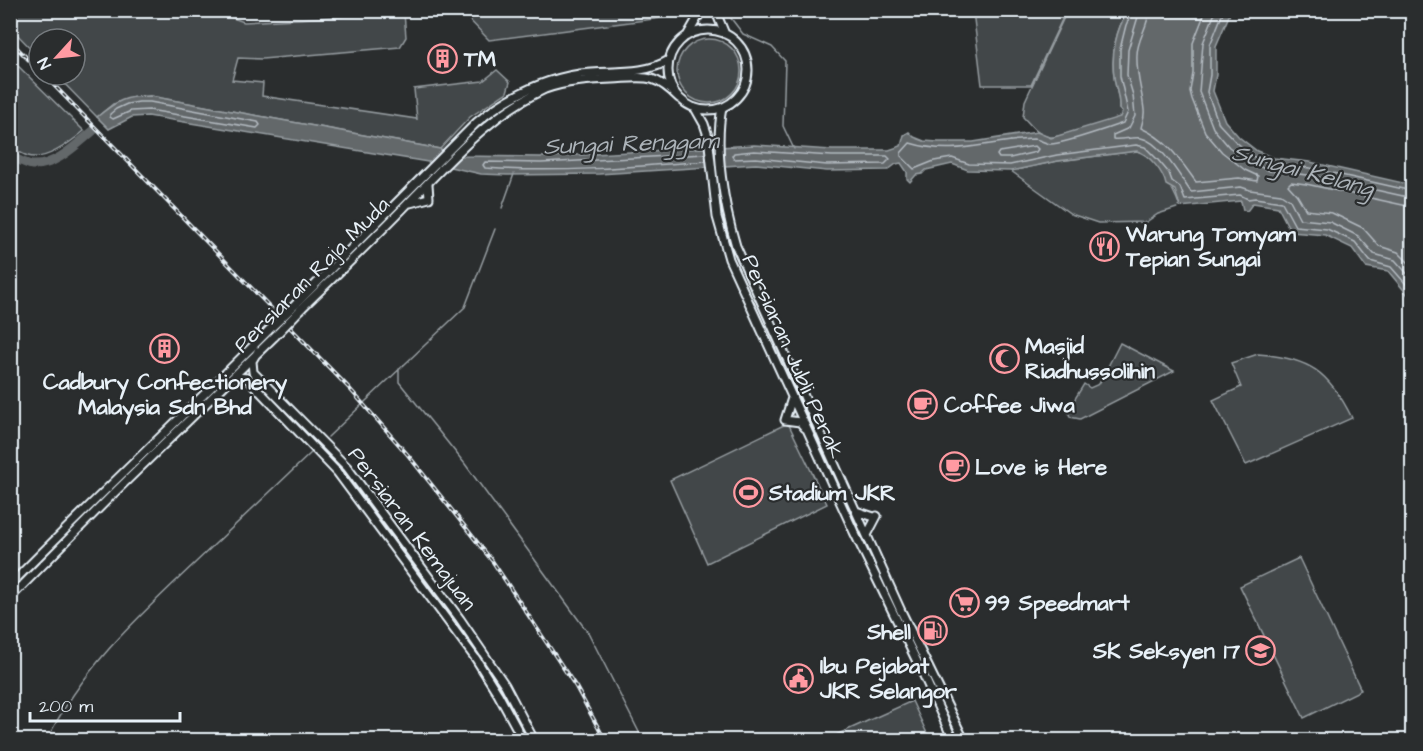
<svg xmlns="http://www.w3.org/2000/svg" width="1423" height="751" font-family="'Architects Daughter',sans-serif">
<rect width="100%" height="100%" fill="#2a2d2e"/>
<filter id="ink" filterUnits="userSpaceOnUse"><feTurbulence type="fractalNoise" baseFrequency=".0167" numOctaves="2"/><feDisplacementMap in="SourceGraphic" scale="12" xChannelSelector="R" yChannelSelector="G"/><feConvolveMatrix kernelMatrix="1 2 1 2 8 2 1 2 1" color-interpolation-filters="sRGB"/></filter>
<g filter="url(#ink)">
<path fill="#424648" stroke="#959ca0" stroke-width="1.5" d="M11 10H210L244 22 404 13 406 37 400 47 262 59 238 58 232 80 263 83 262 96 417 119 414 89 483 81 497 70 510 82 507 92 470 117 440 149 150 96 113 104 97 117 56 75H75V39H39V57L11 28Z
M461 11H693L692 14 489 40Z
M973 11H1066L1031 85H982Z
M1067 11H1128C1116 29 1111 54 1114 76 1115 88 1120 97 1119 109L1122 112 1120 117C1109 122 1059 138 1050 137 1038 136 1031 125 1023 117L1025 101Z
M677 71a32 32 0 1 1 64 0a32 32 0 1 1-64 0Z
M10 58 84 131C71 142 46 162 28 156 22 154 16 150 11 147Z
M1137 151C1155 155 1174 190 1180 207L1158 214 1146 222 1098 223 1071 214 1011 171 1058 161Z
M1120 343 1174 371 1080 419 1070 417 1068 410 1084 384 1090 388 1099 384Z
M1258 354C1309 358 1329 371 1352 418L1246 465 1213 400 1241 387 1231 363Z
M788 423 827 504 707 563 670 480Z
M1299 558 1361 690 1304 718 1240 586Z
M912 701 930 740H825Z"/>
<path fill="#63686b" stroke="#989fa3" stroke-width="1.5" d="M1128 11H1231L1216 46V75L1213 91 1225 121 1239 137 1257 151 1274 158 1310 162 1412 185V303L1407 294 1388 271 1366 267 1352 248 1325 235 1291 232 1278 207 1253 203 1247 211 1243 210 1241 201 1180 207 1175 190 1166 185C1164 173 1149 154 1137 151L1058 161 1011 171 968 170 952 164 926 170 922 174 916 175 910 182 907 179V172L901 163 896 164 888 170 827 171 756 164 599 174 507 175 481 174 428 162 148 116 132 117 109 129 97 117C116 101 125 96 150 96L440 149 462 156 541 157 754 145 832 150H889L901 146 904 135 909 132 914 137 924 141 938 142H973L1037 132 1051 138 1120 117 1122 112 1119 109C1120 97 1115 88 1114 76 1111 54 1116 29 1128 11Z"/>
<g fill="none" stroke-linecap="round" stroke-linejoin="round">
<path stroke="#b3bac0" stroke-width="1.5" d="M1133 10 1126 25 1120 49V76L1128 112 1123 123C1109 128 1065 143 1051 144 1045 144 1040 139 1034 139 990 140 955 157 910 143L901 153V156L914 169 934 161 952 158 969 164 1010 165 1057 155 1136 145 1145 147 1158 160 1169 173 1172 181 1180 187 1185 200 1240 195 1248 199 1255 198 1282 202 1295 226 1327 229 1355 242 1370 261 1391 267 1412 291
M1140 10 1128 50 1127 75 1133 95 1135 116 1129 128 1113 135V139C1122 140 1132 137 1141 138 1161 142 1180 177 1191 192L1241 187 1250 190 1281 194 1290 200 1300 219 1330 222 1358 236 1374 254 1395 260 1412 279
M1149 10C1149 26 1137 39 1137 55 1136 76 1142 90 1144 110 1145 117 1142 122 1141 128 1168 140 1180 160 1196 182L1239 178 1257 181 1258 176 1245 170 1222 152 1205 132 1192 99 1190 91 1193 73V43L1206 10
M1216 10 1203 43 1199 92 1213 128 1229 147 1251 163 1270 171 1308 175 1412 198
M1224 10 1210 45V75L1207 92 1219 124 1235 141 1254 157 1272 164 1310 168 1412 191
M139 102H150L258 122 260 125 257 128 149 110 131 111 113 119 110 117V114L116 109 127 104Z
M1035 146 1038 149 1036 152 1010 158H999L997 155 999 152Z
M754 151 832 156H887L890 159 885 164 827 165 756 158 734 159 732 156 734 153Z
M705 154 541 163 485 162 483 165 485 168C558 173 633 167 706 161
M1412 207 1306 184 1291 182 1288 185 1297 195 1306 210 1332 213 1363 228 1379 246 1398 252 1412 266"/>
<path stroke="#989fa3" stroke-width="1.5" d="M731 10 730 17 743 34 772 47 785 61 783 126 794 149
M502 208 514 174
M399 369V382L465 464 589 634 643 740
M328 437 465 307 495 229
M47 740C82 668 138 617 195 563 234 526 273 489 312 452"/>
<path stroke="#63686b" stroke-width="9" d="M10 156C17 159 25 164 32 165 55 167 77 144 93 131"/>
<defs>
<path id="major" d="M718 10V17L725 34
M668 70a40 40 0 1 1 80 0a40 40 0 1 1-80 0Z
M687 36 702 10
M695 108 704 124 708 136 717 217 729 259 854 532 924 676 953 740
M722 108C714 149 724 206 736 246L901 611 964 740
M410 203 429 198 428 184
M296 304 477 122C507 97 541 80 580 74 610 70 643 76 669 60
M301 309C339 272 378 235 415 196 455 155 492 113 545 89 566 81 591 80 613 79 646 77 654 73 679 98
M258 351 252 361 253 372 347 467 460 619 505 685 534 740
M227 382 238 377 247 378 337 472 476 659 498 694 523 740
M792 398 785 420 800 422 805 428
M856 511 874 517
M867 535 877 516
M10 585C95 498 184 416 269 330
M10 598 113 494 275 336"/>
</defs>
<use href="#major" stroke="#e8f1f8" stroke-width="11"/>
<use href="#major" stroke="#2a2d2e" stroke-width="7"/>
<defs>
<path id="rail" d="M10 41 39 70
M44 75 349 388 408 455 493 562 576 687 605 740"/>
</defs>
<use href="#rail" stroke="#e8f1f8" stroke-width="4"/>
<use href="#rail" stroke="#2a2d2e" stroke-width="1.5" stroke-dasharray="4.5" stroke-linecap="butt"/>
<defs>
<path id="major-bridge" d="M269 330 296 304
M275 336 301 309"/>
</defs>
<use href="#major-bridge" stroke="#e8f1f8" stroke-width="11" stroke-linecap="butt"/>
<use href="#major-bridge" stroke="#2a2d2e" stroke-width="7"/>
</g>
</g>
<defs>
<symbol id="building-ring" viewBox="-11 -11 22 22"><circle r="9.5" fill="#2a2d2e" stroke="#ff9aa2" stroke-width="1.5"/><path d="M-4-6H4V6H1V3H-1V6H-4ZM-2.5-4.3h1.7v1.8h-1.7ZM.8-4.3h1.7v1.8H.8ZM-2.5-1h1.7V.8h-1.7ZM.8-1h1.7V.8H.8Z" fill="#ff9aa2"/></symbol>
<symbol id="restaurant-ring" viewBox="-11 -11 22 22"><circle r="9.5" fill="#2a2d2e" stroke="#ff9aa2" stroke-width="1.5"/><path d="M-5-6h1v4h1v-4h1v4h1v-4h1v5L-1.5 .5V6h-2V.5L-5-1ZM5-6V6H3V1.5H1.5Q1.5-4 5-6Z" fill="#ff9aa2"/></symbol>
<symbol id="mosque-ring" viewBox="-11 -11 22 22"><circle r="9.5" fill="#2a2d2e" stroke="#ff9aa2" stroke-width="1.5"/><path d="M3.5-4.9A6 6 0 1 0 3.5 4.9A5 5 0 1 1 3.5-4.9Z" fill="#ff9aa2"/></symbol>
<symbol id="cafe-ring" viewBox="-11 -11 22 22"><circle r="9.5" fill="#2a2d2e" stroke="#ff9aa2" stroke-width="1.5"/><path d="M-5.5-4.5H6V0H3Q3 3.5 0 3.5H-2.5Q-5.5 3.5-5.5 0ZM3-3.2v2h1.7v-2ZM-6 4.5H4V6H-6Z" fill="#ff9aa2"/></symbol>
<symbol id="stadium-ring" viewBox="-11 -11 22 22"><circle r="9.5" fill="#2a2d2e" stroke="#ff9aa2" stroke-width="1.5"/><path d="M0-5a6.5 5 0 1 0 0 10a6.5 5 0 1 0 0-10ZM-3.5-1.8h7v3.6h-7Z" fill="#ff9aa2"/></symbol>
<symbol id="supermarket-ring" viewBox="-11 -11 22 22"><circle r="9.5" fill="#2a2d2e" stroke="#ff9aa2" stroke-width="1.5"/><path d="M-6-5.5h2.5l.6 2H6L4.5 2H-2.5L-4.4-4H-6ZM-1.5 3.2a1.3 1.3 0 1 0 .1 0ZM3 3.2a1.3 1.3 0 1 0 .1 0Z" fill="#ff9aa2"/></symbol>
<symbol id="fuel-ring" viewBox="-11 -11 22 22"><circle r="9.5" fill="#2a2d2e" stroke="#ff9aa2" stroke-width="1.5"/><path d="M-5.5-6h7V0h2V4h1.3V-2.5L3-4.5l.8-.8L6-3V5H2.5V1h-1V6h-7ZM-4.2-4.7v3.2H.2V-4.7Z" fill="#ff9aa2"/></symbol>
<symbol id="school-ring" viewBox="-11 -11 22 22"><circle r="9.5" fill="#2a2d2e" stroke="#ff9aa2" stroke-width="1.5"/><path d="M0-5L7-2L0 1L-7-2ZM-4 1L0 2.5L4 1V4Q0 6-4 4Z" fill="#ff9aa2"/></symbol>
<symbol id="civic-ring" viewBox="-11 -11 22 22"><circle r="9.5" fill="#2a2d2e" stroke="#ff9aa2" stroke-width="1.5"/><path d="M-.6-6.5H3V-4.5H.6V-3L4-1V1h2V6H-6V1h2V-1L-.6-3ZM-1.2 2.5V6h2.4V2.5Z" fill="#ff9aa2"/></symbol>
</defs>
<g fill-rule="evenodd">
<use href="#building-ring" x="426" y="42" width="33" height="33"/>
<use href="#restaurant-ring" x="1088" y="230" width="33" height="33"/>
<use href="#building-ring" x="148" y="332" width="33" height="33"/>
<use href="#mosque-ring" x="988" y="342" width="33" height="33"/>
<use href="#cafe-ring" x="906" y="388" width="33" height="33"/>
<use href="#cafe-ring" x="938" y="450" width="33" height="33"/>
<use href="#stadium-ring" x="732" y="476" width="33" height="33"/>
<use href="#supermarket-ring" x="948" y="586" width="33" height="33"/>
<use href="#fuel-ring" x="916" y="614" width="33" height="33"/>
<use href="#school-ring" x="1244" y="634" width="33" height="33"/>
<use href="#civic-ring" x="782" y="662" width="33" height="33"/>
</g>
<g text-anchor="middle" stroke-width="4.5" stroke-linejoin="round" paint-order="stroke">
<g font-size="22" font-weight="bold" fill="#e8f1f8" stroke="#2a2d2e" text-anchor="start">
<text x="464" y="66">TM</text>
<text x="1126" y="241">Warung Tomyam<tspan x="1126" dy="25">Tepian Sungai</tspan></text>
<text x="1025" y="353">Masjid<tspan x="1025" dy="25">Riadhussolihin</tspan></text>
<text x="165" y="389" text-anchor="middle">Cadbury Confectionery<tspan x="165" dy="25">Malaysia Sdn Bhd</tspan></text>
<text x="944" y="412">Coffee Jiwa</text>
<text x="975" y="474">Love is Here</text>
<text x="769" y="500">Stadium JKR</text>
<text x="985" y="610">99 Speedmart</text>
<text x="911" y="639" text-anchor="end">Shell</text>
<text x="1240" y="658" text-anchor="end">SK Seksyen 17</text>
<text x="820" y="673">Ibu Pejabat<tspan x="820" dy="25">JKR Selangor</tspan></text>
</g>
<g font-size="22" fill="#e8f1f8" stroke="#2a2d2e">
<text transform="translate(311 274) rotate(-45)" y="8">Persiaran Raja Muda</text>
<text transform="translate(794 356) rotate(66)" y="8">Persiaran Jubli Perak</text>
<text transform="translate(413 528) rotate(53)" y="8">Persiaran Kemajuan</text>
</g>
<g font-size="24" font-style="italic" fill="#acb3b9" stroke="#2a2d2e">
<text transform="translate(631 143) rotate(-2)" y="8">Sungai Renggam</text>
<text transform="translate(1303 170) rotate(15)" y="8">Sungai Kelang</text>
</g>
</g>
<rect width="1423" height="751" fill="none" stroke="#2a2d2e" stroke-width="36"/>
<rect x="18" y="18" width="1387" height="715" fill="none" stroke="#e8f1f8" stroke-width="2" filter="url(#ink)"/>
<g transform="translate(57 57) rotate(243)"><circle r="28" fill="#2a2d2e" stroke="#767b7f" stroke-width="1.5"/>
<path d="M0-4.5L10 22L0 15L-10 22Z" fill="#ff9aa2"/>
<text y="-9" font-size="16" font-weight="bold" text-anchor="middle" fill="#e8f1f8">N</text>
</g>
<path d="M30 712v9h150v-9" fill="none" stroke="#e8f1f8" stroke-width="3"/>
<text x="39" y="712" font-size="18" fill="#e8f1f8" stroke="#2a2d2e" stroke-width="4.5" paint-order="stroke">200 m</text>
</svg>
